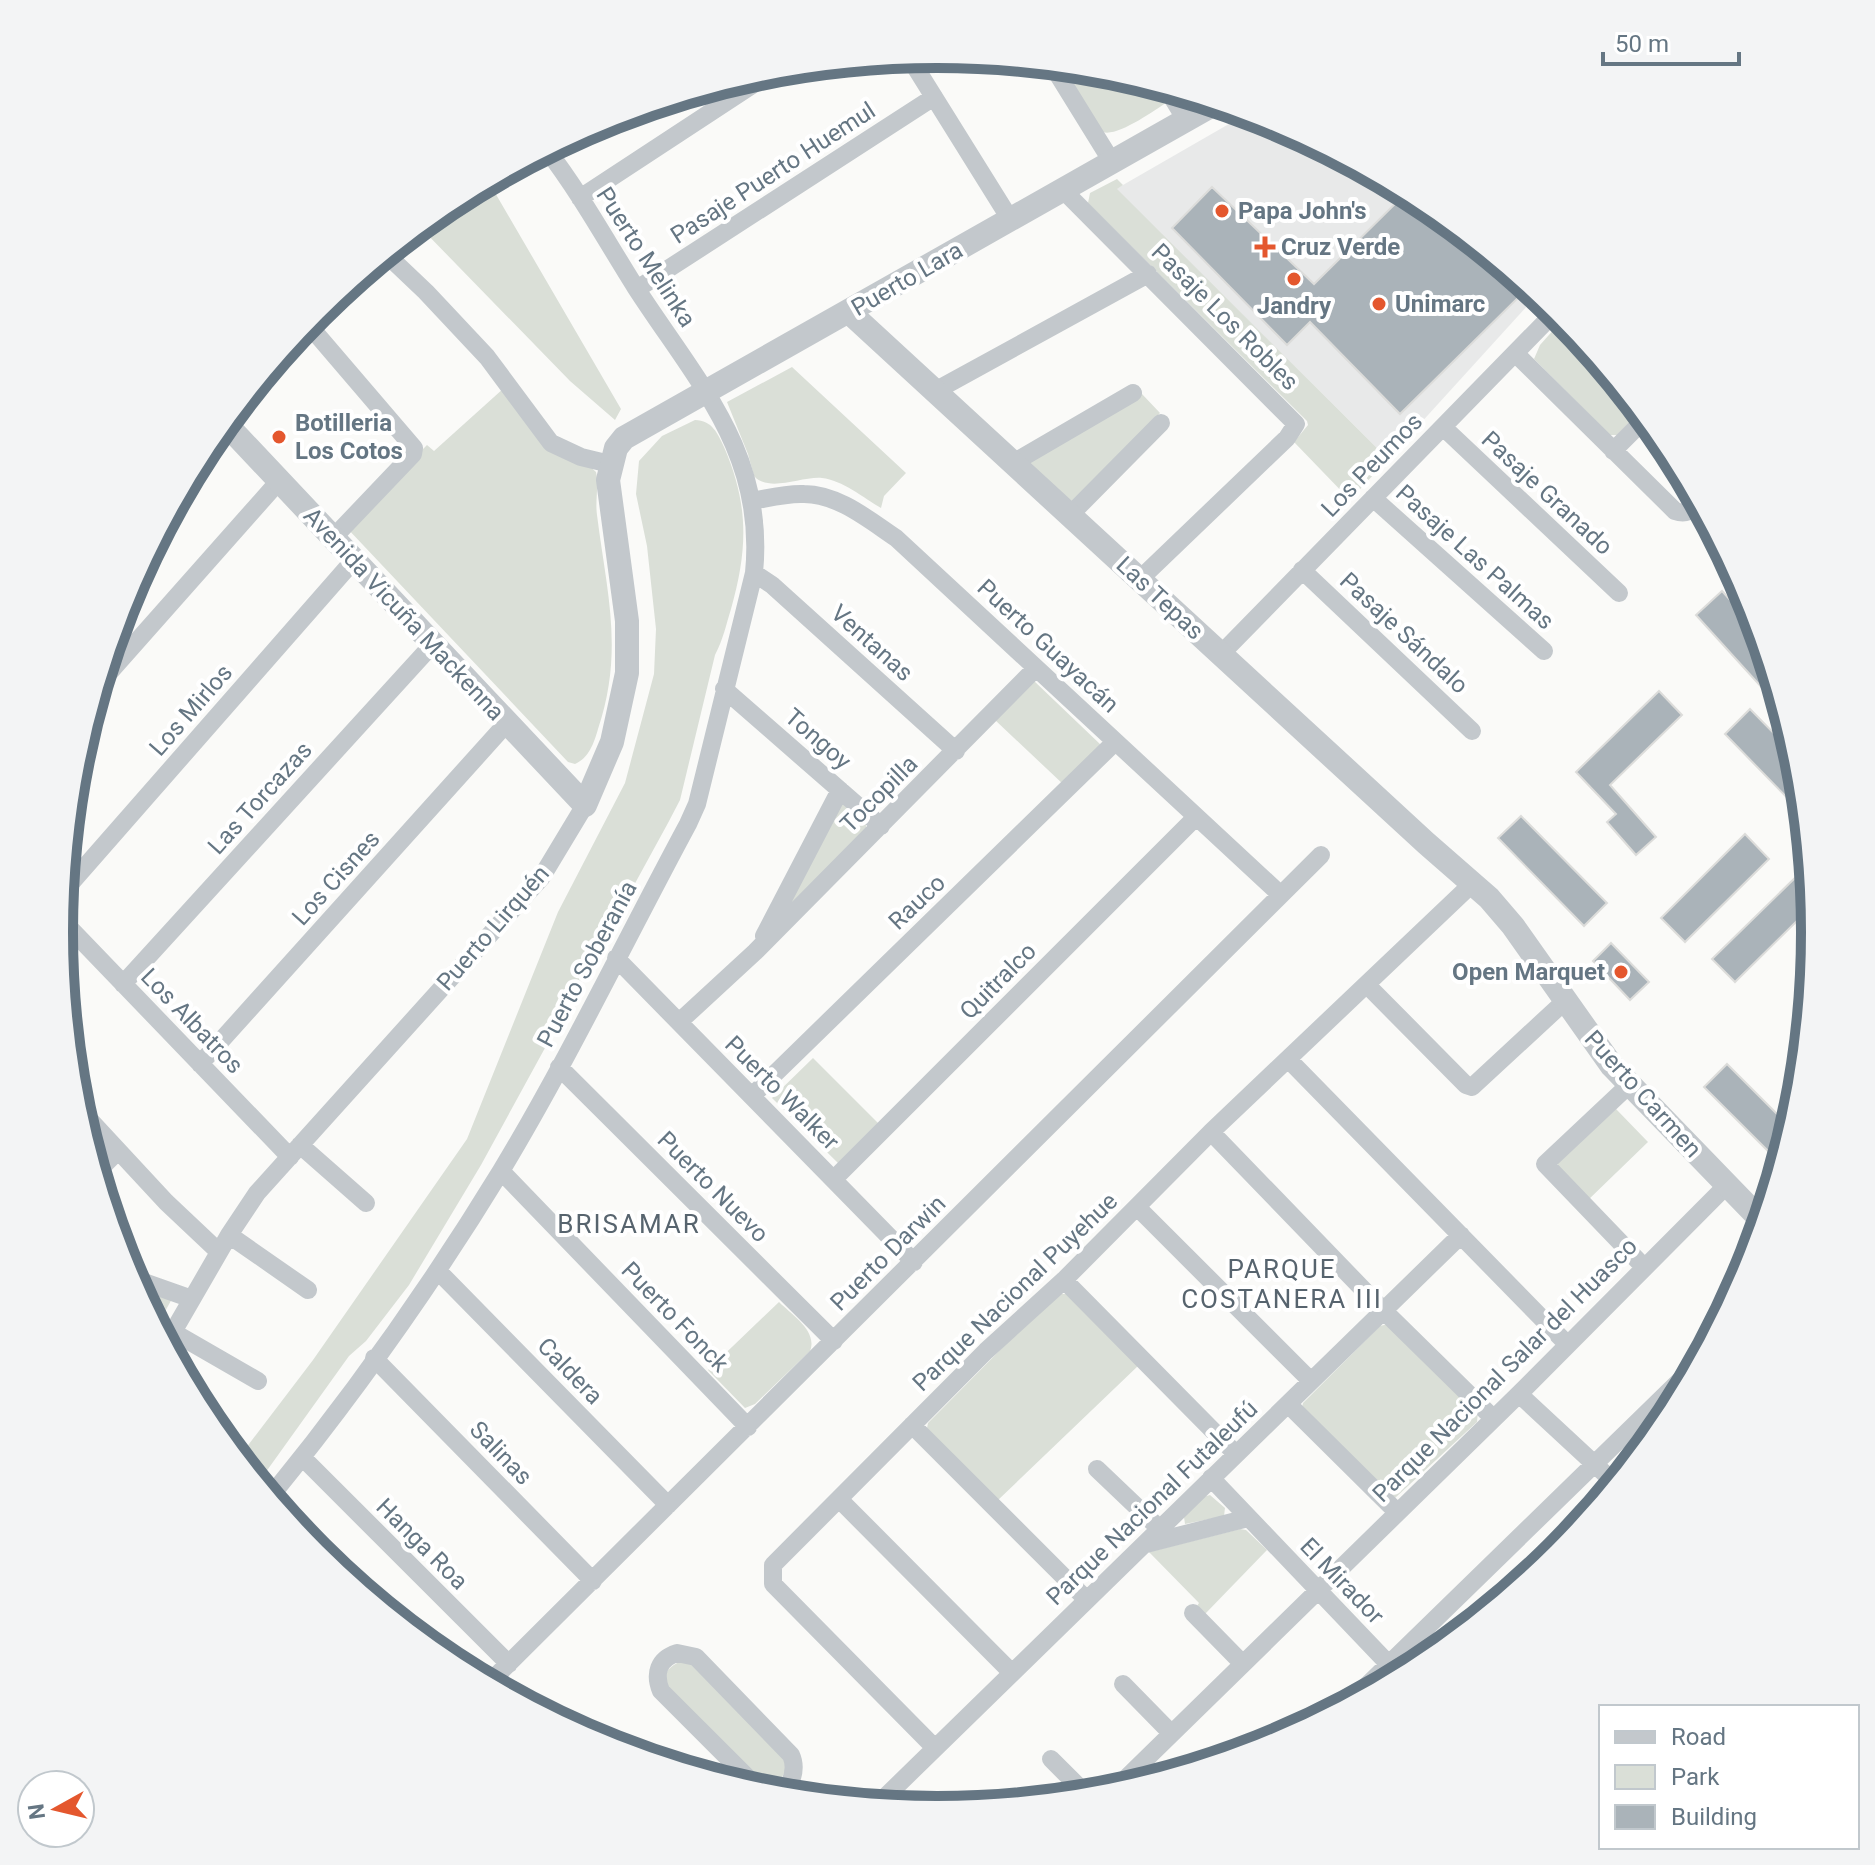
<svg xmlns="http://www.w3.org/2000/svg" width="1875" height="1865" font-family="Roboto,sans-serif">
<rect width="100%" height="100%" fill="#fafaf8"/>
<path fill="#e8e9e9" d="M1248 113 1274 121 1426 202 1538 294 1388 459 1116 189Z"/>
<path fill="#dadfd7" d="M1061 66 1109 71 1160 86 1167 102C1154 111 1117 137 1103 132Z
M1117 179 1123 185 1117 189 1388 459 1350 500 1294 442 1308 425 1307 421 1088 203 1090 193Z
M485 183 494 191 621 409 615 420 570 381 420 227 450 202Z
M1564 318 1641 411 1617 435H1610L1534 359 1540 345Z
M792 367 906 473 884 496 881 508C864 498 842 480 822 478 802 476 769 493 754 476L748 454 727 402Z
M504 388 596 472C599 486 595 501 597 515 607 594 624 651 598 729 594 743 589 758 575 764L568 762 346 527 427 445 434 451Z
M1142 394 1160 413 1077 500 1073 502 1029 467 1030 460Z
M695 420C712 420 718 434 724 447 749 505 748 549 731 609 726 625 723 640 715 655L680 800 668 823 481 1165 409 1285 366 1341 349 1356 258 1483 214 1429 246 1448 313 1360 467 1139 558 912 625 783 654 674 656 629 647 546 636 494 639 461 662 436Z
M1033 680 1101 745 1064 785 995 720Z
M845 804 866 824V829L775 923 837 805Z
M813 1058 881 1126 839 1164 772 1098Z
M1616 1109 1648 1142 1586 1202 1560 1176 1557 1162Z
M83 1127 106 1152 94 1163Z
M140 1289 173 1297 157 1326 137 1290Z
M1061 1294H1068L1139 1365 997 1501 927 1428 928 1423 1026 1324Z
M779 1302C792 1315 818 1331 810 1351L755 1404 745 1408 708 1370Z
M1388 1324 1478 1412 1477 1422 1395 1498 1302 1407 1303 1403 1380 1326Z
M1210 1495 1225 1508 1224 1516 1185 1524 1184 1517 1203 1497Z
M1240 1529 1246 1530 1267 1550 1205 1614 1197 1606 1199 1603 1149 1552Z
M679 1662H691L784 1759 787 1765C783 1778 780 1782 767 1785L666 1686C663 1673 668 1668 679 1662Z"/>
<path fill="#aab3b9" stroke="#dcdcda" stroke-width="2" d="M1212 187 1314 284 1407 192 1426 202 1453 224 1494 266 1498 262 1529 287 1400 414 1310 322 1287 345 1172 228Z
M1722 591 1760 633 1784 712 1696 615Z
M1659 691 1682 715 1610 785 1656 837 1636 855 1607 822 1616 814 1576 772Z
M1750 709 1798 758 1804 815 1725 734Z
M1521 816 1607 903 1584 926 1498 838Z
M1745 834 1769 859 1685 942 1661 918Z
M1800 873 1811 884 1813 905 1735 982 1712 959Z
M1611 943 1649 982 1630 1000 1593 961Z
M1727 1064 1792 1129 1781 1164 1704 1087Z"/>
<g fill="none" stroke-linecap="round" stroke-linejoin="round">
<path stroke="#c3c8cc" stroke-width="18" d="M909 57 1010 219
M1052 65 1112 162
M1167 89 1186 120
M1063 190 1296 424 1287 438 1140 579
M580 198 775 70
M386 254 426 292 487 357 551 443 581 457 610 464
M637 289 934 97
M307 323 414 448 413 454 333 538
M1515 353 1675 511C1686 515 1691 511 1699 503
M935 391 1148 274
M1443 427 1619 593
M1613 451 1646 418
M1013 463 1133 393
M1373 498 1544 651
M752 501C769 498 787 493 804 494 838 494 869 520 896 538L1281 895
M1070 515 1161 423
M1302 570 1472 731
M754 573 772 585 956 751
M1221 654 1557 310
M100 683 279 481
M724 689 881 826
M63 892 354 560
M60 918 290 1157
M764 936 840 790
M616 958 914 1262
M123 984 433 644
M1367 985 1466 1085 1472 1087 1565 1001
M679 1022 755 952 1036 668
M1288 1059 1567 1344
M200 1064 507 723
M559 1067 834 1341
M1629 1085 1545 1164 1644 1267
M752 1096 1115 742
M76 1105 166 1202 219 1252
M1211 1132 1383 1310 1493 1418
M300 1145 366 1203
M501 1171 748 1427
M97 1172 118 1151
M834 1179 1196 817
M1137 1207 1311 1381
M229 1235 308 1290
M438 1271 668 1505
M1064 1280 1236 1454
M133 1283 141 1281 192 1299
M173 1332 258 1381
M166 1344 229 1235 257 1193 541 878 585 805
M374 1358 593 1581
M1519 1394 1616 1484
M1288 1404 1396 1511
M912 1425 1087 1600
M302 1457 509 1664
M1097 1469 1160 1529
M1211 1478 1400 1676
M270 1497C354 1394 432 1284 501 1171 569 1058 626 939 688 824L697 804 754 573C766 453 697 382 636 288 607 242 580 193 547 150
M839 1499 1012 1673
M1146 1544 1248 1518
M1193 1613 1242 1663
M677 1653 696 1657 791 1755C796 1766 794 1776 788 1787L776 1792 758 1788 661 1691C654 1674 658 1659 677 1653Z
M488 1684 1321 855
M1123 1684 1171 1733
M1348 1704 1699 1362
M935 1748 773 1584V1565L986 1351 1064 1280 1211 1132 1474 882
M1051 1759 1088 1796
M1110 1794 1519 1394 1727 1185
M877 1805 1461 1235"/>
<path stroke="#c3c8cc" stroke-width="24" d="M849 312 1426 843 1489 898 1513 926 1612 1066 1763 1222
M225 423 585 805 612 742 627 673V621L608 480 616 448 624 438 1216 103"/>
</g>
<g fill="#e4572e" stroke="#fff" stroke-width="3">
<circle cx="1222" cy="211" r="8"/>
<path d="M1261 235h8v8h8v8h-8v8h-8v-8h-8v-8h8z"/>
<circle cx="1294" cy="279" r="8"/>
<circle cx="1379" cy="304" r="8"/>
<circle cx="279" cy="437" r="8"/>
<circle cx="1621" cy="972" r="8"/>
</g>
<g text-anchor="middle" stroke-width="8" stroke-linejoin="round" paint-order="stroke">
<g font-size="24" fill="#657683" stroke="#fff">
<text transform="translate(773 173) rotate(-33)" y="8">Pasaje Puerto Huemul</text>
<text transform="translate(646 257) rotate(57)" y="8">Puerto Melinka</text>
<text transform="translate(907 279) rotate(-30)" y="8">Puerto Lara</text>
<text transform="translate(1225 317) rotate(45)" y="8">Pasaje Los Robles</text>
<text transform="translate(1372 465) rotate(-46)" y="8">Los Peumos</text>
<text transform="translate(1547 493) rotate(43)" y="8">Pasaje Granado</text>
<text transform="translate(1475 557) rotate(42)" y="8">Pasaje Las Palmas</text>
<text transform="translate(1160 598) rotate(43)" y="8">Las Tepas</text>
<text transform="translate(404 614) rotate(47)" y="8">Avenida Vicuña Mackenna</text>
<text transform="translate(1404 633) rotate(43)" y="8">Pasaje Sándalo</text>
<text transform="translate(872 643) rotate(42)" y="8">Ventanas</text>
<text transform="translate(1048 646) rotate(43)" y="8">Puerto Guayacán</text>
<text transform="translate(191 710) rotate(-49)" y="8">Los Mirlos</text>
<text transform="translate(818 739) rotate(41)" y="8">Tongoy</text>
<text transform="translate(879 794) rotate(-45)" y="8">Tocopilla</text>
<text transform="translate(260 798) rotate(-48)" y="8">Las Torcazas</text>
<text transform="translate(336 878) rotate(-48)" y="8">Los Cisnes</text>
<text transform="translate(917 902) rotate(-44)" y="8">Rauco</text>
<text transform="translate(493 928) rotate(-49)" y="8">Puerto Lirquén</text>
<text transform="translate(587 964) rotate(-62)" y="8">Puerto Soberanía</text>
<text transform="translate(998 981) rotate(-45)" y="8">Quitralco</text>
<text transform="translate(192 1021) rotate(46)" y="8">Los Albatros</text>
<text transform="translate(782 1093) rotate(45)" y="8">Puerto Walker</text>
<text transform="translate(1643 1094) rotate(48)" y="8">Puerto Carmen</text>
<text transform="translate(713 1187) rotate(45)" y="8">Puerto Nuevo</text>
<text transform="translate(888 1253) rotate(-45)" y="8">Puerto Darwin</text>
<text transform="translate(1015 1292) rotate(-44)" y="8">Parque Nacional Puyehue</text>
<text transform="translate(675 1317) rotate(46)" y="8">Puerto Fonck</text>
<text transform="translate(1505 1370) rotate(-45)" y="8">Parque Nacional Salar del Huasco</text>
<text transform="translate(570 1371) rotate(46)" y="8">Caldera</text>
<text transform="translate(501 1453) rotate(46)" y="8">Salinas</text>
<text transform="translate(1152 1503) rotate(-44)" y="8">Parque Nacional Futaleufú</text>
<text transform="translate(422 1544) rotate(45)" y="8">Hanga Roa</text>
<text transform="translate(1342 1581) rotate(46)" y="8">El Mirador</text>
</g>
<g font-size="24" font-weight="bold" fill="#657683" stroke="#fff" text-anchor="start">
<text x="1238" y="219">Papa John's</text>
<text x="1281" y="255">Cruz Verde</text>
<text x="1395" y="312">Unimarc</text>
<text x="1294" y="314" text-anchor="middle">Jandry</text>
<text x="295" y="431">Botilleria<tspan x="295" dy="28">Los Cotos</tspan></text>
<text x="1605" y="980" text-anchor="end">Open Marquet</text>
</g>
<g font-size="26" letter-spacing="2" fill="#57646e" stroke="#fff">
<text x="629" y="1233">BRISAMAR</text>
<text x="1282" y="1278">PARQUE<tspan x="1282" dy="30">COSTANERA III</tspan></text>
</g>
</g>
<path d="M0 0H1875V1865H0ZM73 932a864 864 0 1 1 1728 0a864 864 0 1 1-1728 0Z" fill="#f3f4f5" fill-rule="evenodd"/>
<path fill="none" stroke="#657683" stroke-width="10" d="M73 932a864 864 0 1 1 1728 0a864 864 0 1 1-1728 0Z"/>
<rect x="1599" y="1705" width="260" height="144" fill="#ffffff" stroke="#c1c8cd" stroke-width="2"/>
<rect x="1615" y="1731" width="40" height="12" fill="#c3c8cc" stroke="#c1c8cd" stroke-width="2"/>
<text x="1671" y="1745" font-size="24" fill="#657683">Road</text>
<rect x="1615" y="1765" width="40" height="24" fill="#dadfd7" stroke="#c1c8cd" stroke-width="2"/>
<text x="1671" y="1785" font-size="24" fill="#657683">Park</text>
<rect x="1615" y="1805" width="40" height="24" fill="#aab3b9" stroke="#c1c8cd" stroke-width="2"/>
<text x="1671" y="1825" font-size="24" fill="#657683">Building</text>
<g transform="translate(56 1809) rotate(262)"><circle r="38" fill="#ffffff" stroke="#c1c8cd" stroke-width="2"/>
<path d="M0-6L14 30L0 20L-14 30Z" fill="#e4572e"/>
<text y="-12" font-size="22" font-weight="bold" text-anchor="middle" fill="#657683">N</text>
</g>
<path d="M1603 52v12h136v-12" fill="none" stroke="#657683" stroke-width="4"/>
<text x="1615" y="52" font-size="24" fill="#657683" stroke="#ffffff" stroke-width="6" paint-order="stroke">50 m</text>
</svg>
